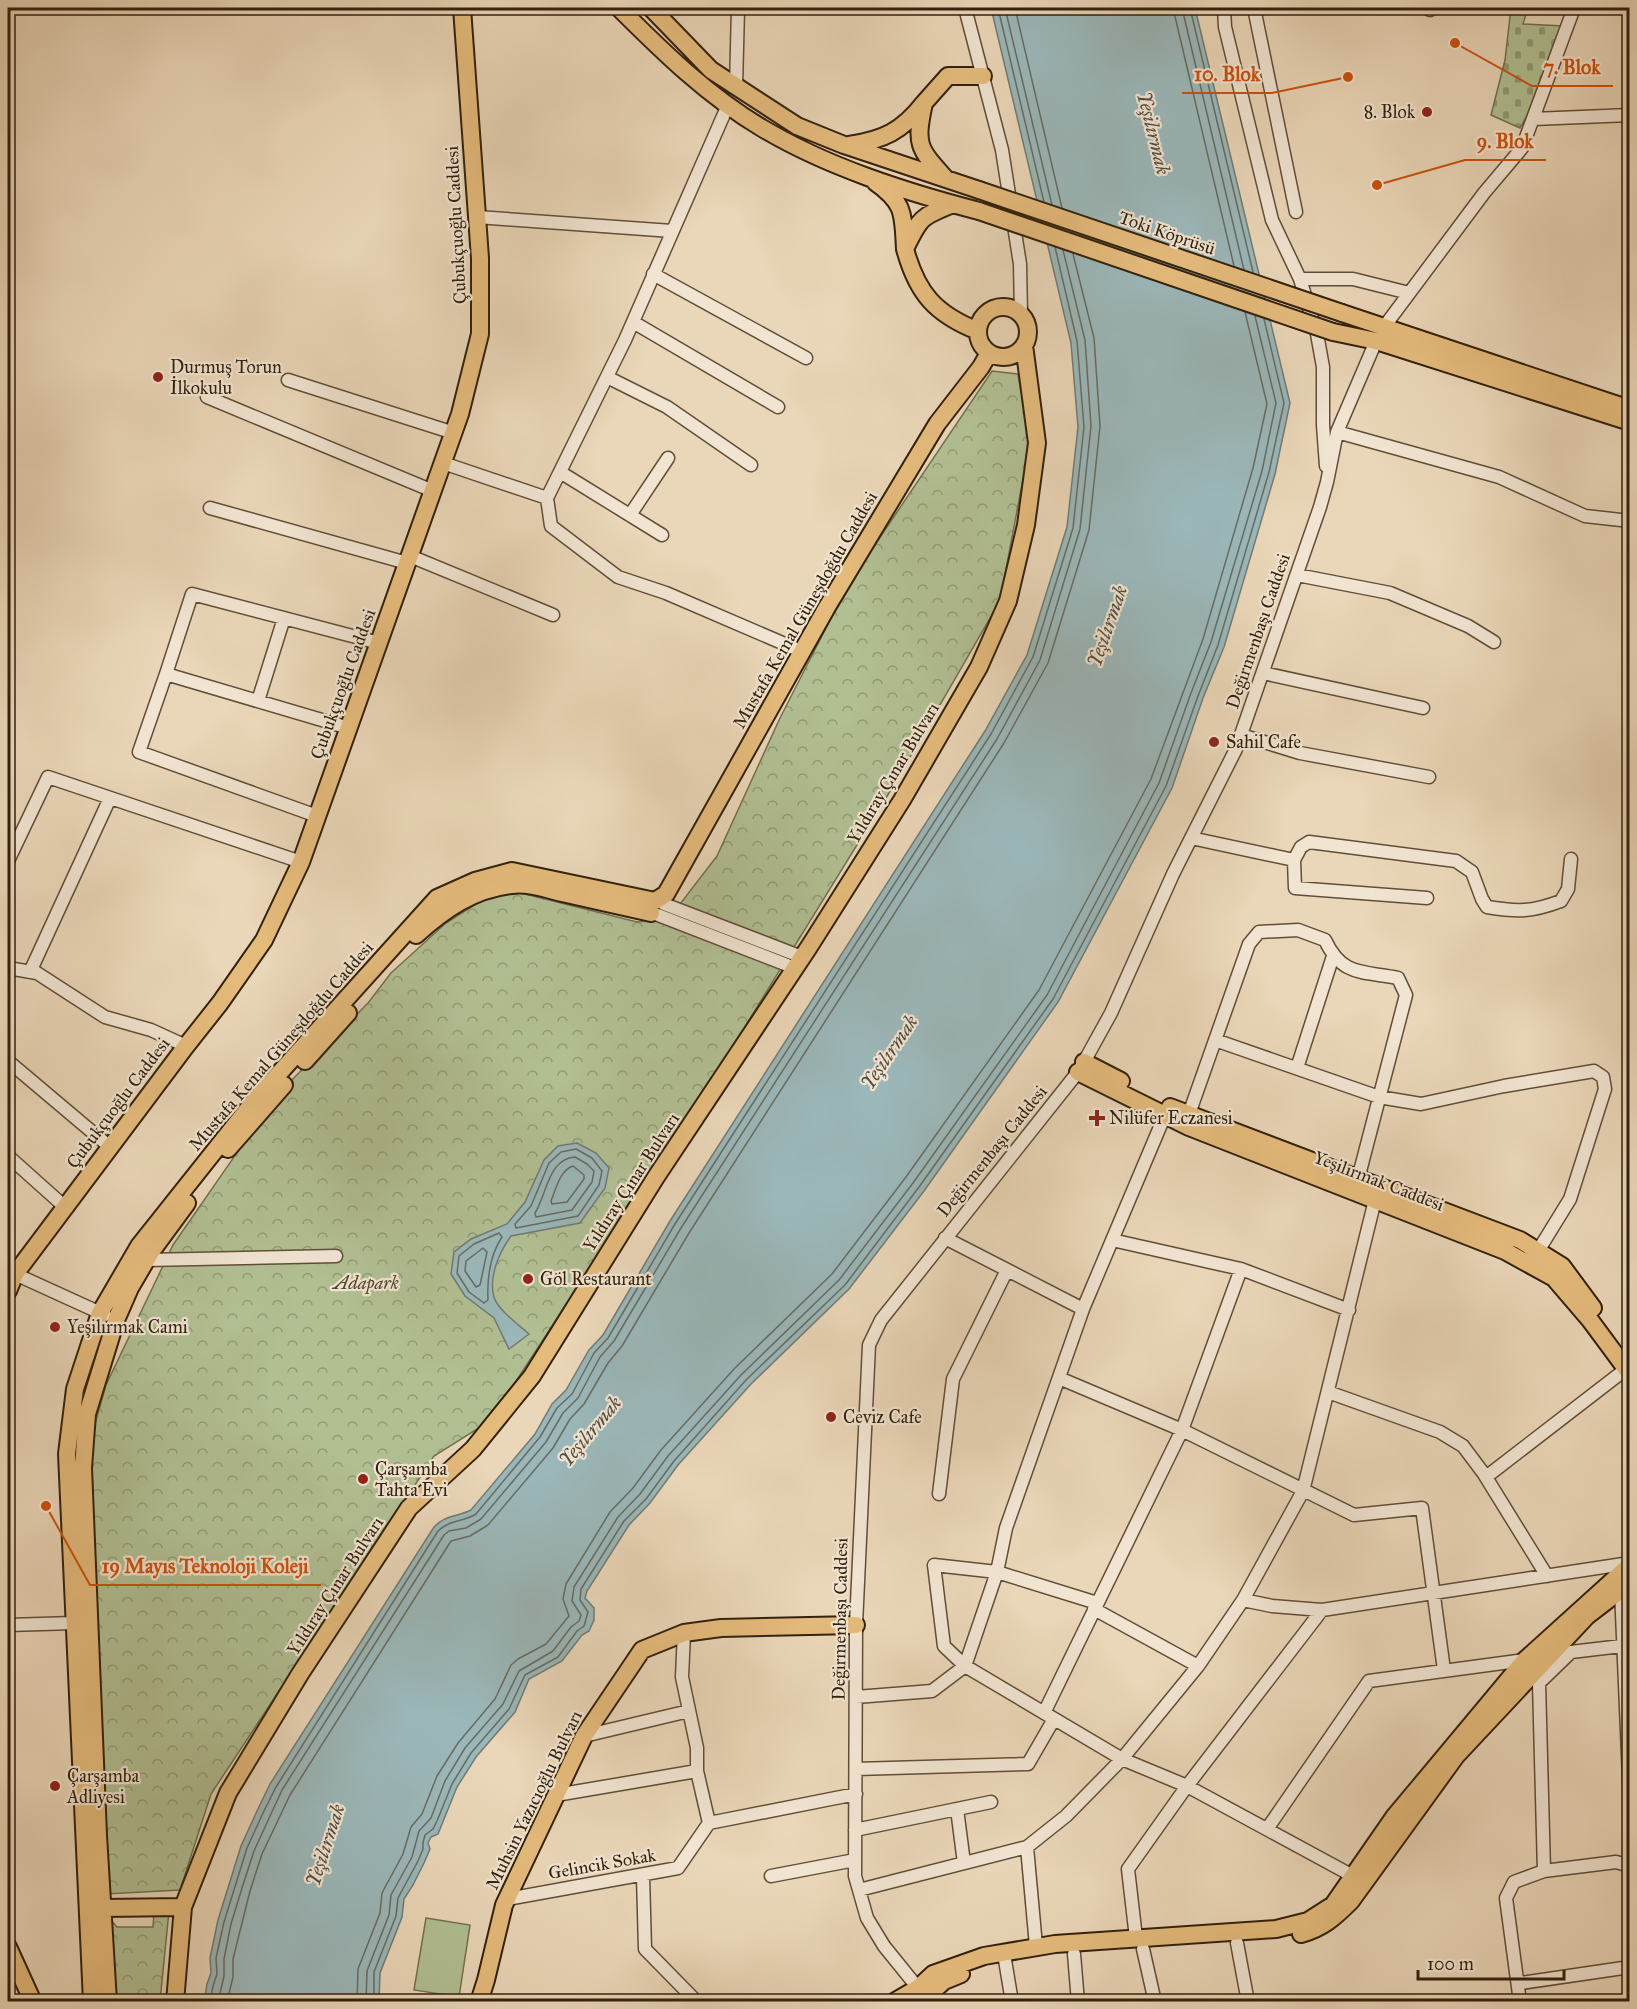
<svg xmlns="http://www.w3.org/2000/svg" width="1637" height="2009" font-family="'IM FELL Great Primer',serif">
<defs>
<pattern id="forest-crowns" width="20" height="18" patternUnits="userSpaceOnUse" patternTransform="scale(1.5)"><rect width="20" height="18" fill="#b1bf93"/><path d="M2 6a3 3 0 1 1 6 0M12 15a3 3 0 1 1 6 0" fill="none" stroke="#919b76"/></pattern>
<pattern id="cemetery-stones" width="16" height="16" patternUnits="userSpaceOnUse" patternTransform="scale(1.5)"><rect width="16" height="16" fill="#b1bf93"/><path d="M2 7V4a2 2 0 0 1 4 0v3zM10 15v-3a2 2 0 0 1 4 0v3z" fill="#919b76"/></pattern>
</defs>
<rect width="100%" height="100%" fill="#ead6b8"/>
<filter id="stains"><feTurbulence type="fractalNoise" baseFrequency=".00333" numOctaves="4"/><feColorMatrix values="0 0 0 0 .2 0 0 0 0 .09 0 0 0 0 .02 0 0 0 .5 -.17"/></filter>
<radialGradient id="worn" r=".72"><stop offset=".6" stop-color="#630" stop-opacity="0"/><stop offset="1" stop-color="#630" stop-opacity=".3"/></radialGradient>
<path fill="#b1bf93" stroke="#727050" stroke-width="1.5" d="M426 1918 470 1925 459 1997 414 1990Z"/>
<path fill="url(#forest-crowns)" stroke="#727050" stroke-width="1.5" d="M992 371 1018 374 1030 442 1000 601 889 793 704 1093 490 1421 434 1456 211 1794 180 1890 105 1894 91 1438 106 1385 173 1245 277 1095 368 1003 391 973 446 923 482 900 517 892 637 922 655 920 674 912 717 856 780 718 848 585Z
M169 1911 160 2001H111L110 1919 117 1927H153L154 1912Z"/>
<path fill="url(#cemetery-stones)" stroke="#727050" stroke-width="1.5" d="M1511 8H1528L1523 24 1563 26 1533 113 1529 112 1520 128 1491 115 1505 60Z"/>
<path fill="#9bb7b9" stroke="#717b74" stroke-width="1.5" d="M991 8H1195L1290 403 1275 474 1224 647 1203 698 1172 788 1058 1002 924 1191 849 1289 751 1384 678 1465 650 1503 629 1525 587 1591 585 1598 594 1608V1620L589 1631 582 1635 562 1661 529 1679 515 1712 476 1757 457 1787 438 1834 431 1837 428 1843 430 1849 424 1863 413 1885 404 1899 402 1917 380 1973 379 2001 204 2002 207 1984 211 1973 210 1958 218 1920 241 1846 257 1811 270 1784 434 1527C445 1515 457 1517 471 1510L535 1434 552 1404 566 1390 589 1350 603 1335 670 1221 985 731 1027 655 1067 527 1078 427 1071 343Z
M577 1143 596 1153 609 1168 605 1188 580 1223 511 1236C500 1251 488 1277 494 1297 497 1309 520 1326 529 1334L509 1349 494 1318 465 1296 451 1274 454 1252 471 1239 507 1224 525 1202 544 1160 558 1146Z"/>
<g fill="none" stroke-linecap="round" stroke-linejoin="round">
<path stroke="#666c63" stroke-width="1.5" d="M998 8 1044 202
M1005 8 1052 205
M1015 8 1062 208
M1173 8 1234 266
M1182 8 1244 270
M1190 8 1253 272
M576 1149 592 1158 602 1171 599 1185 578 1216 516 1228 515 1224 531 1206 549 1163 561 1152Z
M575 1157 587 1164 594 1171 592 1182 572 1210 536 1217 535 1213C547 1194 548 1159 575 1157Z
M573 1166 584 1175V1179L567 1202 552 1204 551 1201C556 1189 560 1170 573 1166Z
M499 1233 502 1237C490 1255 487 1278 488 1300L484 1303 469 1292 457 1273 459 1256 474 1244Z
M483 1248 487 1252 480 1285 476 1287 465 1271 466 1261Z
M210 2002 213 1986 217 1974 216 1958 224 1922 247 1848 263 1813 276 1787 438 1531C449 1520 463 1522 476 1514L540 1437 557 1408 572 1394 594 1353 608 1338 675 1224 991 734 1033 657 1073 528 1084 427 1077 341 1055 247
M218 2002 224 1976V1959L231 1924 242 1888 254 1851 282 1790 444 1535 449 1531 466 1528 481 1519 546 1442 563 1413 578 1398 600 1357 614 1341 681 1228 997 739 1040 660 1080 529 1091 426 1085 340 1063 250
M227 2002 233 1977V1959L250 1891 262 1854 290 1795 451 1541 470 1536 488 1525 553 1448 570 1419 584 1404 608 1363 622 1346 689 1233 1004 743 1048 663 1089 530 1100 426 1094 338 1073 254
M357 2002 358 1969 380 1913 382 1893 403 1854 411 1827 422 1814 437 1776 458 1743 495 1699 511 1665 518 1659 546 1644 569 1616 563 1599 566 1584 610 1512 633 1488 661 1450 734 1369 832 1274 906 1177 1039 990 1151 779 1203 639 1253 468 1267 404 1245 312
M366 2002 367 1971 389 1915 391 1895 412 1857 419 1831 431 1818 445 1781 465 1748 503 1704 519 1671 553 1651 571 1627 579 1621 581 1615 572 1601 574 1587 618 1517 640 1494 668 1456 741 1375 839 1280 913 1183 1047 995 1159 783 1191 693 1211 642 1262 471 1276 403 1255 316
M374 2002V1972L396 1916 398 1898 418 1861 423 1849V1843L425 1835 433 1829 437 1821 452 1784 471 1753 509 1709 525 1675 558 1657 577 1631 584 1626 588 1612 580 1600 581 1589 624 1521 646 1499 674 1461 746 1380 845 1285 919 1187 1053 999 1166 786 1198 696 1218 645 1269 472 1284 403 1264 319"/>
<defs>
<path id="minor" d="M965 8 1002 150 1020 264 1021 315
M1224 8 1225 27 1272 220 1300 279 1317 334 1323 367V425L1326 466
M1254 8 1296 212
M1430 8V10
M736 87 738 8
M728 105 625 340 547 498 551 526 618 577 666 593 801 651
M1533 119 1630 115
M477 217 672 231
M653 274 806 358
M1300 279H1353L1409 293
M633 322 778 407
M1384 327 1484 193 1522 148 1574 8
M607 377 667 407 751 465
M288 380 454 433
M207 397 433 491
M1337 432 1499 477 1585 516 1630 521
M443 463 547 498
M560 472 662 535
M210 508 407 563
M630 515 668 458
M410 556 553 615
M1297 575 1390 593 1468 626 1494 642
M1263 673 1423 708
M166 674 192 594 379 643
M258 701 284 618
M1241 735 1300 753 1429 777
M317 816 139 752 166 674 349 728
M1191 838 1294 860 1295 888 1427 898
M1294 860 1301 847 1309 842 1456 861 1472 872 1482 899 1487 907C1518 912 1532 912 1561 901L1568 889 1571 859
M8 861 48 777 301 862
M664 904 802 957
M658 915 795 968
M8 968 37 973 105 1017 151 1030 186 1046
M30 972 110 798
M1215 1040 1379 1097 1421 1104 1504 1086 1594 1071 1603 1077 1605 1089 1570 1199 1538 1251
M8 1061 110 1147
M1297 1068 1333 956
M1189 1114 1249 944 1259 932 1298 930 1325 940C1342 976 1361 971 1398 978L1406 995 1358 1179
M8 1156 65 1207
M945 1238 1083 1309
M1112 1240 1241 1269 1349 1310
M146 1260 336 1256
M9 1274H15L105 1315
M1059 1378 1182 1430 1354 1515 1422 1508 1444 1670
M1328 1392 1440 1432 1463 1446 1484 1474 1547 1576
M1486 1477 1626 1369
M939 1494 953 1379 1007 1270
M1621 1590 1630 1802
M1243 1600 1272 1606 1322 1610
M1097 1603 997 1572 934 1565 944 1646 965 1666 1122 1759 1187 1786 1353 1876
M1094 1609 1198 1666
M8 1625 74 1623
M684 1633 682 1677 697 1748V1771L709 1823
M856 1697 932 1691 965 1666 997 1572 1006 1528 1083 1309 1165 1115
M1044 1713 1182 1430 1241 1269
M584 1736 689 1711
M856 1769 1028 1764 1054 1719
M556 1795 697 1771
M957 1809 964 1863
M1267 1829 1369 1681 1525 1660
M855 1830 991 1802
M1027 1847 1036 1946
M1544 1871 1539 1683 1571 1652 1630 1645
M643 1876 645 1949 697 2002
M771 1876 855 1860
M859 1890 1027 1847 1066 1816 1122 1759 1198 1666 1243 1600 1303 1491 1375 1200
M507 1899 678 1868 709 1823 856 1794
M1136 1938 1128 1869 1187 1786 1322 1610 1630 1563
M1237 1943 1248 2002
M1143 1949 1155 2002
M1074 1954 1078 2002
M1005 1960 1012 2002
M1521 1983 1630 1967
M922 1993 884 1946 867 1918 855 1876 856 1625 869 1345 881 1320 1078 1072 1084 1062 1111 1013 1173 874 1236 749 1320 507 1327 482 1337 432 1376 341
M1520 2002 1506 1898 1514 1882 1544 1871 1616 1862 1630 1866"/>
<path id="major" d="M619 8C663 52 708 96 762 128 827 167 906 192 979 211
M651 8 711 70 797 126 844 145 979 190
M924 103 948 76H983
M849 145C884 140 902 131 924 103 915 145 918 148 946 179
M875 182C905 203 903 214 905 249 920 218 920 217 953 204
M905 249C917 293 935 314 978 331
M978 332a25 25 0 1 1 50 0a25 25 0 1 1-50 0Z
M1342 313 1630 409
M1333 332 1376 341 1630 422
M416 935C444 910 473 889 512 885 528 883 546 889 562 893 592 900 621 906 651 913
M305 1061 348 1013
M1084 1062 1121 1081
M1078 1072 1189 1127 1505 1251 1554 1278 1590 1320 1630 1374
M1170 1107 1520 1240 1562 1266 1593 1308
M228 1149 284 1085
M8 1291 15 1274 186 1046 220 1003 264 940 301 862 460 414 480 334V258L462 8
M103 1908 183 1907
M1301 1934C1323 1928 1335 1917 1351 1901L1456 1756 1587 1616 1630 1583
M8 1947 33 2002
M92 2002 67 1454 75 1389 100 1313 139 1246 255 1100 437 898 475 881 512 871 655 901 666 894 827 607 937 424 981 367 989 353
M108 2002 98 1835 83 1468 87 1414 116 1320 130 1288 151 1252 187 1203
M175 2002 183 1907 228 1793 300 1674 409 1508 473 1449 532 1376 656 1177 809 947 902 800 979 667 1008 601 1026 525 1037 443 1024 345
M479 2002 486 1980 504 1905 584 1736 642 1650 684 1633 721 1628 856 1625
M894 2002 918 1988 933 1974 984 1956 1055 1944 1276 1929 1308 1921 1333 1905 1394 1817 1525 1660 1630 1565
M917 2002 925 1998 944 1981 961 1974"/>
</defs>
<use href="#minor" stroke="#604e38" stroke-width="15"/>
<use href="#major" stroke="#32210d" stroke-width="20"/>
<use href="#minor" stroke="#f1e4d1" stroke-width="12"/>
<use href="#major" stroke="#e5bb7c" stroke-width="16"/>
<defs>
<path id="major-bridge" d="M979 190 1342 313
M979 211 1333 332"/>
</defs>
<use href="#major-bridge" stroke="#32210d" stroke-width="20" stroke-linecap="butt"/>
<use href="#major-bridge" stroke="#e5bb7c" stroke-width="16"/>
</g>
<g fill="#8f2418" stroke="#f1e4d1" stroke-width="2">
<circle cx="1427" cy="112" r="6"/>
<circle cx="158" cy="377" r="6"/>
<circle cx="1214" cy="742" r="6"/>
<path d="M1094 1109h6v6h6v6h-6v6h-6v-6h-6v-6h6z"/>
<circle cx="528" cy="1279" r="6"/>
<circle cx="55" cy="1327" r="6"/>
<circle cx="831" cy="1417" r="6"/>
<circle cx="363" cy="1479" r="6"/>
<circle cx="55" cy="1786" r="6"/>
</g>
<g text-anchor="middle" stroke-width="4.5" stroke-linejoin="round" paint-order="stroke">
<g font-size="18" fill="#32210d" stroke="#f1e4d1" text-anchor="start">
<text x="1415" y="118" text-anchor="end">8. Blok</text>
<text x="170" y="373">Durmuş Torun<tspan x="170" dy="21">İlkokulu</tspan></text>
<text x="1226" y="748">Sahil Cafe</text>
<text x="1109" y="1124">Nilüfer Eczanesi</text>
<text x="540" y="1285">Göl Restaurant</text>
<text x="67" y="1333">Yeşilırmak Cami</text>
<text x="843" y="1423">Ceviz Cafe</text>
<text x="375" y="1475">Çarşamba<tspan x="375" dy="21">Tahta Evi</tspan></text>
<text x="67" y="1782">Çarşamba<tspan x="67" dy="21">Adliyesi</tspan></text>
</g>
<g font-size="18" fill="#32210d" stroke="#f1e4d1">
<text transform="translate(456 225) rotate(-93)" y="6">Çubukçuoğlu Caddesi</text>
<text transform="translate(1167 233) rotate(19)" y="6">Toki Köprüsü</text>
<text transform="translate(805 610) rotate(-60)" y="6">Mustafa Kemal Güneşdoğdu Caddesi</text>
<text transform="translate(1258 631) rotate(-71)" y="6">Değirmenbaşı Caddesi</text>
<text transform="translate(343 684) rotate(-70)" y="6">Çubukçuoğlu Caddesi</text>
<text transform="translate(893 773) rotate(-59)" y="6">Yıldıray Çınar Bulvarı</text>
<text transform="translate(281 1046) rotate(-49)" y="6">Mustafa Kemal Güneşdoğdu Caddesi</text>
<text transform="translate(118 1103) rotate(-53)" y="6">Çubukçuoğlu Caddesi</text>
<text transform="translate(992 1151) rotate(-51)" y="6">Değirmenbaşı Caddesi</text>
<text transform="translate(1379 1181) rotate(21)" y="6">Yeşilırmak Caddesi</text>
<text transform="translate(631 1182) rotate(-57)" y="6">Yıldıray Çınar Bulvarı</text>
<text transform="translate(335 1586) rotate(-57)" y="6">Yıldıray Çınar Bulvarı</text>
<text transform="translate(840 1619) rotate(-89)" y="6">Değirmenbaşı Caddesi</text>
<text transform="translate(534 1800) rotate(-64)" y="6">Muhsin Yazıcıoğlu Bulvarı</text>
<text transform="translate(602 1864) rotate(-10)" y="6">Gelincik Sokak</text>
</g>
<g font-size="18" font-style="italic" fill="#52482e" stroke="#f1e4d1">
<text x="366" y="1289">Adapark</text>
</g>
<g font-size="20" font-style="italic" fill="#524e41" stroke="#f1e4d1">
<text transform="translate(1154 133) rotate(76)" y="7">Yeşilırmak</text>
<text transform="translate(1107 626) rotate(-71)" y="7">Yeşilırmak</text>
<text transform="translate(889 1052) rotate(-56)" y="7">Yeşilırmak</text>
<text transform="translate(590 1431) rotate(-50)" y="7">Yeşilırmak</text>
<text transform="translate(325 1845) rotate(-72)" y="7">Yeşilırmak</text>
</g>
</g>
<path fill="none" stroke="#cd510c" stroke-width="2" d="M1455 43L1532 86H1613M1348 77L1272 93H1182M1377 185L1465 160H1546M46 1506L90 1585H321"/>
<g fill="#cd510c" stroke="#f1e4d1" stroke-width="2">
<circle cx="1455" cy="43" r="6"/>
<circle cx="1348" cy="77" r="6"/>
<circle cx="1377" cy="185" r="6"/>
<circle cx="46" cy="1506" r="6"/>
</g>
<g font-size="20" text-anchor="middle" font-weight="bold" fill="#cd510c" stroke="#f1e4d1" stroke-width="4.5" stroke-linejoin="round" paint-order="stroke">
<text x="1572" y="74">7. Blok</text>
<text x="1227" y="81">10. Blok</text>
<text x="1505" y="148">9. Blok</text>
<text x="205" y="1573">19 Mayıs Teknoloji Koleji</text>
</g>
<rect width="1637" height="2009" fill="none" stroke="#ead6b8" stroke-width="30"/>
<rect x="9" y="9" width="1619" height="1991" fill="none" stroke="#32210d" stroke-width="3"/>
<rect x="15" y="15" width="1607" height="1979" fill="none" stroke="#32210d" stroke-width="1.5"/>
<path d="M1418 1970v9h146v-9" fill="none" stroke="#32210d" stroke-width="3"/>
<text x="1427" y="1970" font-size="18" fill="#32210d" stroke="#f1e4d1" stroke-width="4.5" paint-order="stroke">100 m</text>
<rect width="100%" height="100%" filter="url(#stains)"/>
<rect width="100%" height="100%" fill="url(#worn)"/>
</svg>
